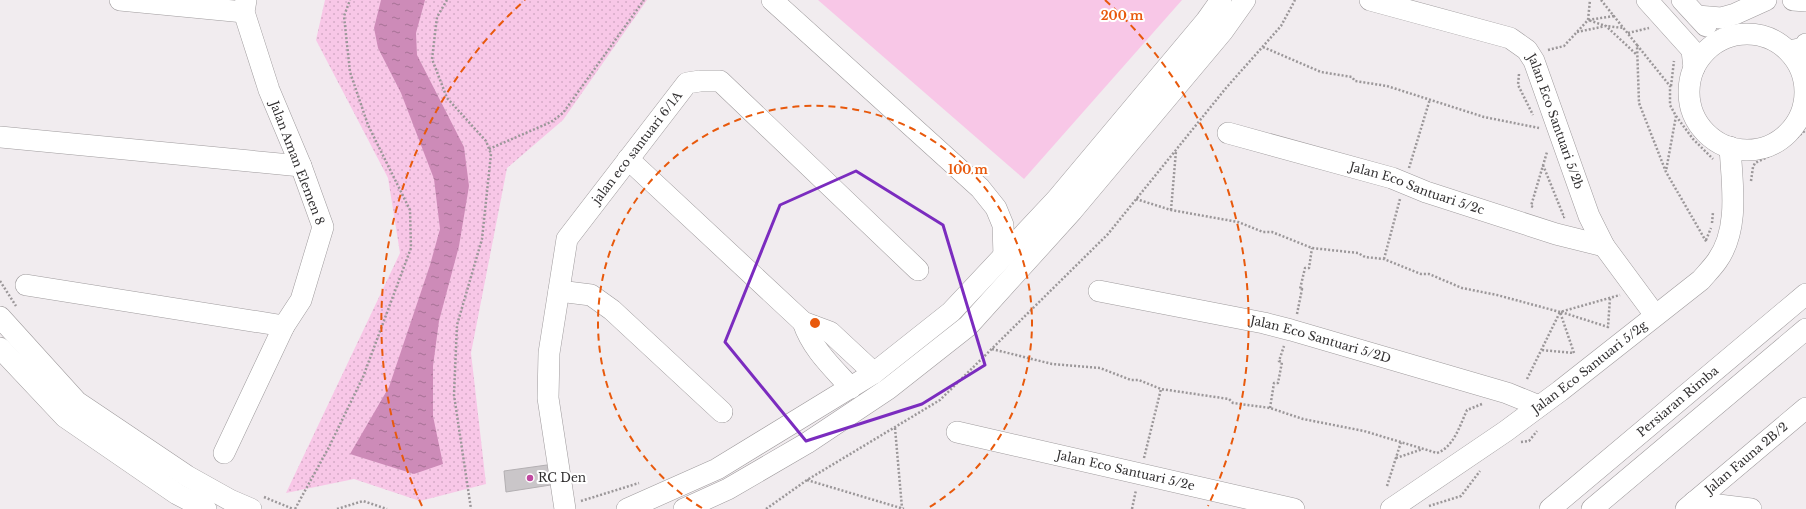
<svg xmlns="http://www.w3.org/2000/svg" width="1806" height="509" font-family="'Libre Baskerville',serif">
<defs>
<pattern id="park-dots" width="8" height="8" patternUnits="userSpaceOnUse"><rect width="8" height="8" fill="#f8c7e7"/><path d="M2 2h.1M6 6h.1" fill="none" stroke="#d5abc7" stroke-width="1.8" stroke-linecap="round"/></pattern>
<pattern id="water-ripples" width="26" height="14" patternUnits="userSpaceOnUse"><rect width="26" height="14" fill="#cd8bb8"/><path d="M2 4q2-2 4 0t4 0M15 11q2-2 4 0t4 0" fill="none" stroke="#a77296"/></pattern>
</defs>
<rect width="100%" height="100%" fill="#f1ecef"/>
<path fill="#f8c7e7" d="M818 0H1182L1024 179Z"/>
<path fill="url(#park-dots)" d="M325 0H647L563 120 507 168 471 353 486 484 420 501 354 479 286 493 400 253 388 178 316 40Z"/>
<path fill="url(#water-ripples)" d="M381 0H425L416 33 417 55 464 147 469 186 459 246 439 321 433 366V416L443 464 414 474 350 454 389 387 430 265 440 229 434 179 401 93 378 48 374 28Z"/>
<path fill="#cac6c9" stroke="#b3afb2" d="M554 464 557 484 506 492 504 471Z"/>
<g fill="none" stroke-linecap="round" stroke-linejoin="round">
<defs>
<g id="minor">
<path d="M120 0 244 12"/>
<path d="M772 0 980 188 996 208 1003 225 1004 256"/>
<path id="s1" d="M1370 0 1510 38 1527 50 1534 61 1589 216 1604 246 1655 315"/>
<path d="M1647 0 1692 50 1694 68"/>
<path d="M1682 0 1706 26"/>
<path d="M1793 0 1806 1"/>
<path d="M1697 16 1721 18 1735 14 1766 0"/>
<circle cx="1747" cy="92" r="58"/>
<path d="M1789 51 1804 48 1806 44"/>
<path id="s2" d="M1228 133 1392 178 1426 192 1556 234 1604 246"/>
<path d="M0 137 301 166"/>
<path d="M628 159 803 322 830 332 874 373"/>
<path d="M26 285 284 326"/>
<path d="M559 291 591 295 612 310 722 412"/>
<path id="s3" d="M1099 291 1264 323 1291 330 1507 393 1539 406"/>
<path d="M0 317 77 402 187 476 230 500 251 509"/>
<path d="M803 322C812 349 832 367 851 388"/>
<path d="M0 348 65 417 177 494 206 509"/>
<path id="s4" d="M957 432 1294 509"/>
<path d="M224 453 284 326 301 300 323 227 301 166 269 90 244 12 246 0"/>
<path d="M1694 502 1751 509"/>
<path id="s5" d="M565 509 548 398 549 353 567 239 687 83 700 81H720L918 270"/>
<path d="M627 509 717 469 874 373 951 312 1056 200 1206 21 1221 0"/>
<path d="M684 509 728 489 807 443 888 389 968 326 1072 211 1223 31 1245 0"/>
<path id="s6" d="M1391 509 1506 431 1560 391 1701 280C1706 274 1712 268 1717 261 1740 229 1732 184 1730 147"/>
<path id="s7" d="M1550 509 1806 294"/>
<path d="M1592 509 1806 329"/>
<path id="s8" d="M1686 509 1806 408"/>
</g>
</defs>
<use href="#minor" stroke="#9f9b9d" stroke-width="22"/>
<path stroke="#9b9799" stroke-width="2.5" stroke-dasharray="2 2" stroke-linecap="butt" d="M447 0 437 17 432 59 447 98 486 141 491 154 482 239 457 325 454 395 471 509
M1601 0 1637 45 1639 103 1666 172 1707 243
M1614 16 1588 20 1606 26 1637 55
M1577 32 1606 26 1624 28
M1628 33 1649 28
M1637 45 1670 86V105L1676 116 1666 171
M1263 47 1321 72 1352 77 1355 81 1387 86 1484 117 1539 128
M1548 50 1564 46 1588 20 1590 0
M1519 74 1518 85 1533 115
M1671 86 1674 61
M1676 116 1693 139 1713 159
M489 149 551 122 563 113 644 0
M1543 165 1564 217H1563
M1409 168 1430 99
M1751 181 1753 167 1755 163 1780 151 1806 130
M1136 199 1171 210 1238 222 1263 232H1272L1312 248 1358 253 1365 257 1384 259 1421 274H1429L1462 288 1497 295 1560 312 1620 295
M1533 207 1531 206 1547 152
M1171 210 1176 151
M1712 223 1713 212
M1706 240 1711 228
M1384 259 1400 199
M0 281 16 306
M1561 312 1608 327 1610 298
M1297 314 1302 289H1300L1305 268H1309L1312 248
M992 349 1052 364 1100 368 1131 380H1139L1161 389 1229 399 1233 403 1270 408 1303 419 1364 431 1437 453C1454 447 1460 425 1467 410L1482 404
M1527 379 1560 312 1574 353 1541 350
M1270 408 1274 383H1278L1282 362 1279 361 1284 346
M895 428 902 508
M1521 442 1529 441 1537 431
M1144 458 1161 389
M1396 458 1423 449
M807 480 904 509
M1387 486 1401 442
M264 497 293 509
M581 501 639 483
M1429 506 1461 496 1480 471
M295 509 329 447 363 377 411 248 410 210 368 125 350 72 344 16 350 0
M337 509 363 501 387 509
M766 509 807 480 940 400 1108 234 1226 88 1281 26 1295 0
M1132 509 1136 490"/>
<use href="#minor" stroke="#fff" stroke-width="21"/>
</g>
<path fill="none" stroke="#7b2cbf" stroke-width="3" stroke-linejoin="round" d="M856 171 943 225 985 365 922 404 806 441 725 342 780 205Z"/>
<g fill="none" stroke="#e8590c" stroke-width="2" stroke-dasharray="7 5">
<path d="M702 508A217 217 0 1 1 928 508"/>
<path d="M422 506A434 434 0 0 1 525 0M1105 0A434 434 0 0 1 1208 506"/>
</g>
<circle fill="#c049a0" stroke="#fff" stroke-width="1.5" cx="530" cy="478" r="4"/>
<g text-anchor="middle" stroke-width="4" stroke-linejoin="round" paint-order="stroke">
<g font-size="12" fill="#323031" stroke="#fff">
<text dy="4" stroke="none"><textPath href="#s1" startOffset="243">Jalan Eco Santuari 5/2b</textPath></text>
<text dy="4" stroke="none"><textPath href="#s5" startOffset="388">jalan eco santuari 6/1A</textPath></text>
<text transform="translate(297 163) rotate(69)" y="4">Jalan Aman Elemen 8</text>
<text dy="4" stroke="none"><textPath href="#s2" startOffset="197">Jalan Eco Santuari 5/2c</textPath></text>
<text dy="4" stroke="none"><textPath href="#s3" startOffset="227">Jalan Eco Santuari 5/2D</textPath></text>
<text dy="4" stroke="none"><textPath href="#s6" startOffset="244">Jalan Eco Santuari 5/2g</textPath></text>
<text dy="4" stroke="none"><textPath href="#s7" startOffset="167">Persiaran Rimba</textPath></text>
<text dy="4" stroke="none"><textPath href="#s8" startOffset="79">Jalan Fauna 2B/2</textPath></text>
<text dy="4" stroke="none"><textPath href="#s4" startOffset="173">Jalan Eco Santuari 5/2e</textPath></text>
</g>
<g font-size="12" fill="#323031" stroke="#fff" text-anchor="start">
<text x="538" y="482">RC Den</text>
</g>
</g>
<circle cx="815" cy="323" r="6" fill="#e8590c" stroke="#fff" stroke-width="2"/>
<g font-size="12" text-anchor="middle" font-weight="bold" fill="#e8590c" stroke="#fff" stroke-width="4" stroke-linejoin="round" paint-order="stroke">
<text x="1122" y="20">200 m</text>
<text x="968" y="174">100 m</text>
</g>
</svg>
